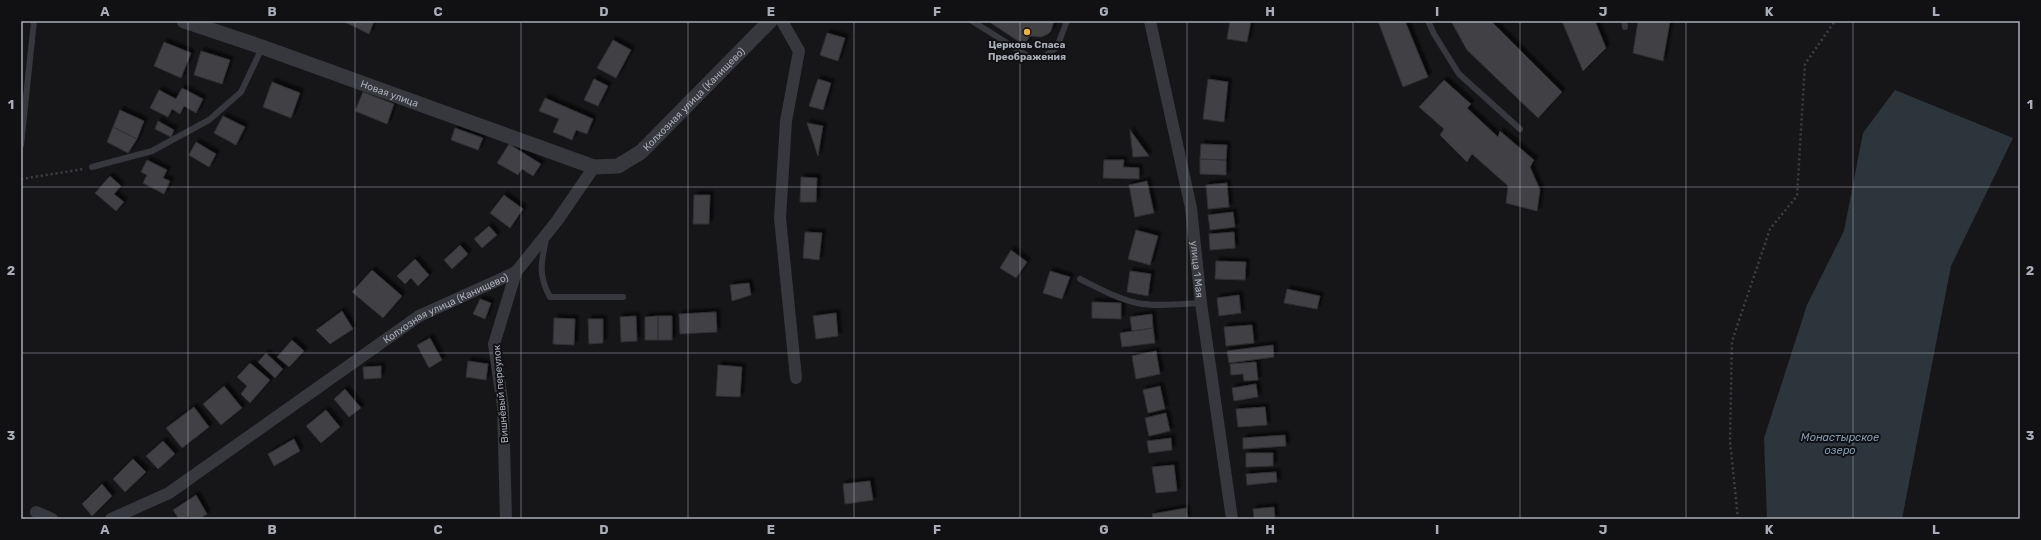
<svg xmlns="http://www.w3.org/2000/svg" width="2041" height="540" font-family="Rubik,sans-serif">
<defs>
<filter id="shadow"><feDropShadow dx="3.5" dy="-3.5" stdDeviation="1" flood-color="#0009"/></filter>
</defs>
<rect width="100%" height="100%" fill="#161618"/>
<path fill="#2c353c" d="M1895 90 2013 138 1951 266 1902 519H1767L1764 438 1807 305 1844 231 1863 133Z"/>
<path fill="#404145" stroke="#303034" filter="url(#shadow)" d="M343 21H374L369 34Z
M993 21H1054L1051 31 1048 34 1041 37 1030 36 1024 45 991 23Z
M1230 21H1251L1247 42 1227 39Z
M1378 21H1405L1428 77 1403 87Z
M1451 21H1491L1562 92 1538 118 1467 50Z
M1562 21H1595L1606 48 1583 71Z
M1638 21H1670L1663 61 1633 53Z
M827 33 845 38 838 61 820 55Z
M613 40 631 50 616 78 597 68Z
M164 42 191 53 181 78 154 66Z
M201 51 230 60 222 84 194 75Z
M594 79 608 86 598 106 584 100Z
M818 79 831 83 823 110 809 106Z
M1208 79 1228 82 1224 122 1203 119Z
M1444 80 1471 104 1467 108 1498 137 1500 131 1534 160 1530 167 1540 190 1537 211 1506 203 1508 186 1472 154 1467 162 1440 135 1444 129 1419 107Z
M272 82 300 93 291 118 263 107Z
M182 88 203 99 196 113 184 106 180 114 172 109 168 117 150 108 159 90 176 99Z
M363 92 394 104 387 124 355 111Z
M545 98 593 119 587 134 576 130 572 140 553 132 559 119 539 111Z
M120 110 144 121 137 139 113 127Z
M223 116 245 127 236 145 214 133Z
M158 121 174 130 171 137 155 129Z
M807 123 823 126 818 156Z
M113 127 137 139 128 153 107 142Z
M455 128 483 138 478 150 451 140Z
M1130 130 1149 156 1133 157Z
M196 142 216 154 209 167 189 155Z
M509 144 541 164 533 176 522 169 518 175 497 163Z
M1201 144 1227 145 1226 160 1200 159Z
M1200 159 1226 160V175L1200 174Z
M147 160 167 170 163 178 170 181 164 194 143 183 147 175 141 172Z
M1104 160H1124L1123 167 1139 168V179L1103 178Z
M110 176 121 186 114 194 124 202 116 211 95 193Z
M801 177 817 178 816 202H800Z
M1147 181 1154 213 1135 217 1129 185Z
M1227 183 1229 207 1208 209 1206 185Z
M504 195 523 209 510 228 490 213Z
M694 195H710L709 224H693Z
M1233 212 1235 227 1210 230 1208 215Z
M489 226 497 235 482 248 474 239Z
M1136 230 1158 236 1150 265 1128 259Z
M805 232 822 233 819 260 803 258Z
M1234 232 1235 248 1210 250 1209 234Z
M460 245 468 254 452 269 444 260Z
M1011 250 1027 262 1016 278 1000 268Z
M415 259 429 275 418 286 411 278 405 284 397 276Z
M1216 261 1246 262 1245 280 1215 279Z
M372 270 402 296 383 318 352 292Z
M1050 271 1070 277 1062 299 1043 293Z
M1130 271 1151 274 1148 296 1127 292Z
M749 283 751 295 732 301 730 285Z
M1287 289 1320 296 1317 309 1284 303Z
M1239 295 1241 313 1219 316 1217 298Z
M480 299 491 303 485 319 473 314Z
M1092 302 1121 303V319L1092 318Z
M342 311 353 329 330 344 316 330Z
M716 312 717 332 680 334 679 314Z
M836 313 838 336 816 339 813 316Z
M1152 314 1153 328 1132 331 1130 317Z
M636 316 637 341 621 342 620 317Z
M658 316H672V340H658Z
M658 316V340H645V317Z
M554 318 575 319 574 345 553 344Z
M588 319H603V343L589 344Z
M1252 325 1254 343 1226 346 1224 327Z
M1153 328 1155 343 1122 347 1120 333Z
M430 338 442 360 429 368 417 345Z
M292 340 304 351 289 367 277 357Z
M1273 345 1274 357 1229 363 1227 351Z
M1156 351 1160 374 1136 379 1132 356Z
M266 353 283 369 275 378 258 362Z
M468 361 488 364 486 380 466 377Z
M1256 362 1258 380 1244 381 1243 374 1231 375 1230 364Z
M250 363 270 380 250 403 241 394 247 386 237 377Z
M718 365 742 367 740 397 716 396Z
M381 366V378L364 379 363 367Z
M1256 384 1258 397 1234 401 1232 388Z
M224 386 242 408 221 425 203 404Z
M1160 386 1165 409 1148 413 1143 390Z
M345 389 361 408 349 417 334 399Z
M194 407 209 427 182 448 166 428Z
M1265 407 1267 425 1238 427 1236 409Z
M326 410 340 427 321 443 306 426Z
M1166 413 1170 431 1149 436 1145 418Z
M1285 435 1286 446 1243 449V438Z
M1171 438 1172 450 1149 453 1147 441Z
M294 439 300 451 274 466 268 454Z
M163 441 175 454 158 469 146 456Z
M1246 453H1273V466L1246 467Z
M133 459 146 472 125 492 113 479Z
M1174 465 1177 491 1156 493 1152 467Z
M1276 472 1277 482 1247 485 1246 474Z
M870 481 873 500 845 504 843 484Z
M102 484 112 496 92 516 82 504Z
M196 495 207 514 199 519H191L189 516 183 519H179L173 510Z
M1274 507 1275 519H1254L1253 509Z
M1186 508 1187 519H1153L1152 514Z"/>
<g fill="none" stroke-linecap="round" stroke-linejoin="round">
<path stroke="#3d3f44" stroke-width="2.5" stroke-dasharray="2 3" stroke-linecap="butt" d="M21 179 84 169
M1738 519 1730 442 1732 341 1770 229 1797 196 1805 64 1835 21"/>
<path stroke="#37383d" stroke-width="6" d="M972 21 1028 56 1044 57 1057 47 1067 21
M1428 21 1434 34 1459 74 1520 129
M1624 21 1625 27
M21 145 34 21
M92 167 152 151 209 120 241 92 262 48
M546 239C541 263 538 275 550 297H623
M1080 279C1098 288 1116 298 1137 303 1157 307 1180 304 1201 303"/>
<g stroke="#37383d" stroke-width="12">
<path d="M782 21 799 51 786 121 780 218 796 378"/>
<path id="s1" d="M1150 21 1191 208 1201 303 1232 519"/>
<path d="M36 512 52 519"/>
<path id="s2" d="M111 519 169 493 419 316 516 272 557 221 594 167"/>
<path d="M506 519 503 407 494 344 516 272"/>
</g>
<path stroke="#37383d" stroke-width="15" id="s3" d="M184 21 262 47 594 167 618 166 641 152 770 21"/>
</g>
<path fill="none" stroke="#a8adb8" stroke-width="1" stroke-opacity="0.55" d="M188 21V519M355 21V519M521 21V519M688 21V519M854 21V519M1020 21V519M1187 21V519M1353 21V519M1520 21V519M1686 21V519M1853 21V519M21 187H2020M21 353H2020"/>
<circle fill="#f2b134" stroke="#111113" stroke-width="1.5" cx="1027" cy="32" r="4"/>
<g text-anchor="middle" stroke-width="4" stroke-linejoin="round" paint-order="stroke">
<g font-size="10" font-weight="bold" fill="#a8adb8" stroke="#111113">
<text x="1027" y="48">Церковь Спаса<tspan x="1027" dy="12">Преображения</tspan></text>
</g>
<g font-size="10" fill="#a8adb8" stroke="#111113">
<text dy="4" stroke="none"><textPath href="#s3" startOffset="218">Новая улица</textPath></text>
<text dy="4" stroke="none"><textPath href="#s3" startOffset="561">Колхозная улица (Канищево)</textPath></text>
<text dy="4" stroke="none"><textPath href="#s1" startOffset="253">улица 1 Мая</textPath></text>
<text dy="4" stroke="none"><textPath href="#s2" startOffset="397">Колхозная улица (Канищево)</textPath></text>
<text transform="translate(500 394) rotate(-95)" y="4">Вишнёвый переулок</text>
</g>
<g font-size="11" font-style="italic" fill="#7f9bb3" stroke="#111113">
<text x="1840" y="441">Монастырское<tspan x="1840" dy="13">озеро</tspan></text>
</g>
</g>
<rect width="2041" height="540" fill="none" stroke="#111113" stroke-width="44"/>
<rect x="22" y="22" width="1997" height="496" fill="none" stroke="#a8adb8" stroke-width="1.5"/>
<g font-size="13" text-anchor="middle" font-weight="bold" fill="#a8adb8">
<text x="105" y="16">A</text>
<text x="272" y="16">B</text>
<text x="438" y="16">C</text>
<text x="604" y="16">D</text>
<text x="771" y="16">E</text>
<text x="937" y="16">F</text>
<text x="1104" y="16">G</text>
<text x="1270" y="16">H</text>
<text x="1437" y="16">I</text>
<text x="1603" y="16">J</text>
<text x="1769" y="16">K</text>
<text x="1936" y="16">L</text>
<text x="11" y="109">1</text>
<text x="2030" y="109">1</text>
<text x="11" y="275">2</text>
<text x="2030" y="275">2</text>
<text x="11" y="440">3</text>
<text x="2030" y="440">3</text>
<text x="105" y="534">A</text>
<text x="272" y="534">B</text>
<text x="438" y="534">C</text>
<text x="604" y="534">D</text>
<text x="771" y="534">E</text>
<text x="937" y="534">F</text>
<text x="1104" y="534">G</text>
<text x="1270" y="534">H</text>
<text x="1437" y="534">I</text>
<text x="1603" y="534">J</text>
<text x="1769" y="534">K</text>
<text x="1936" y="534">L</text>
</g>
</svg>
